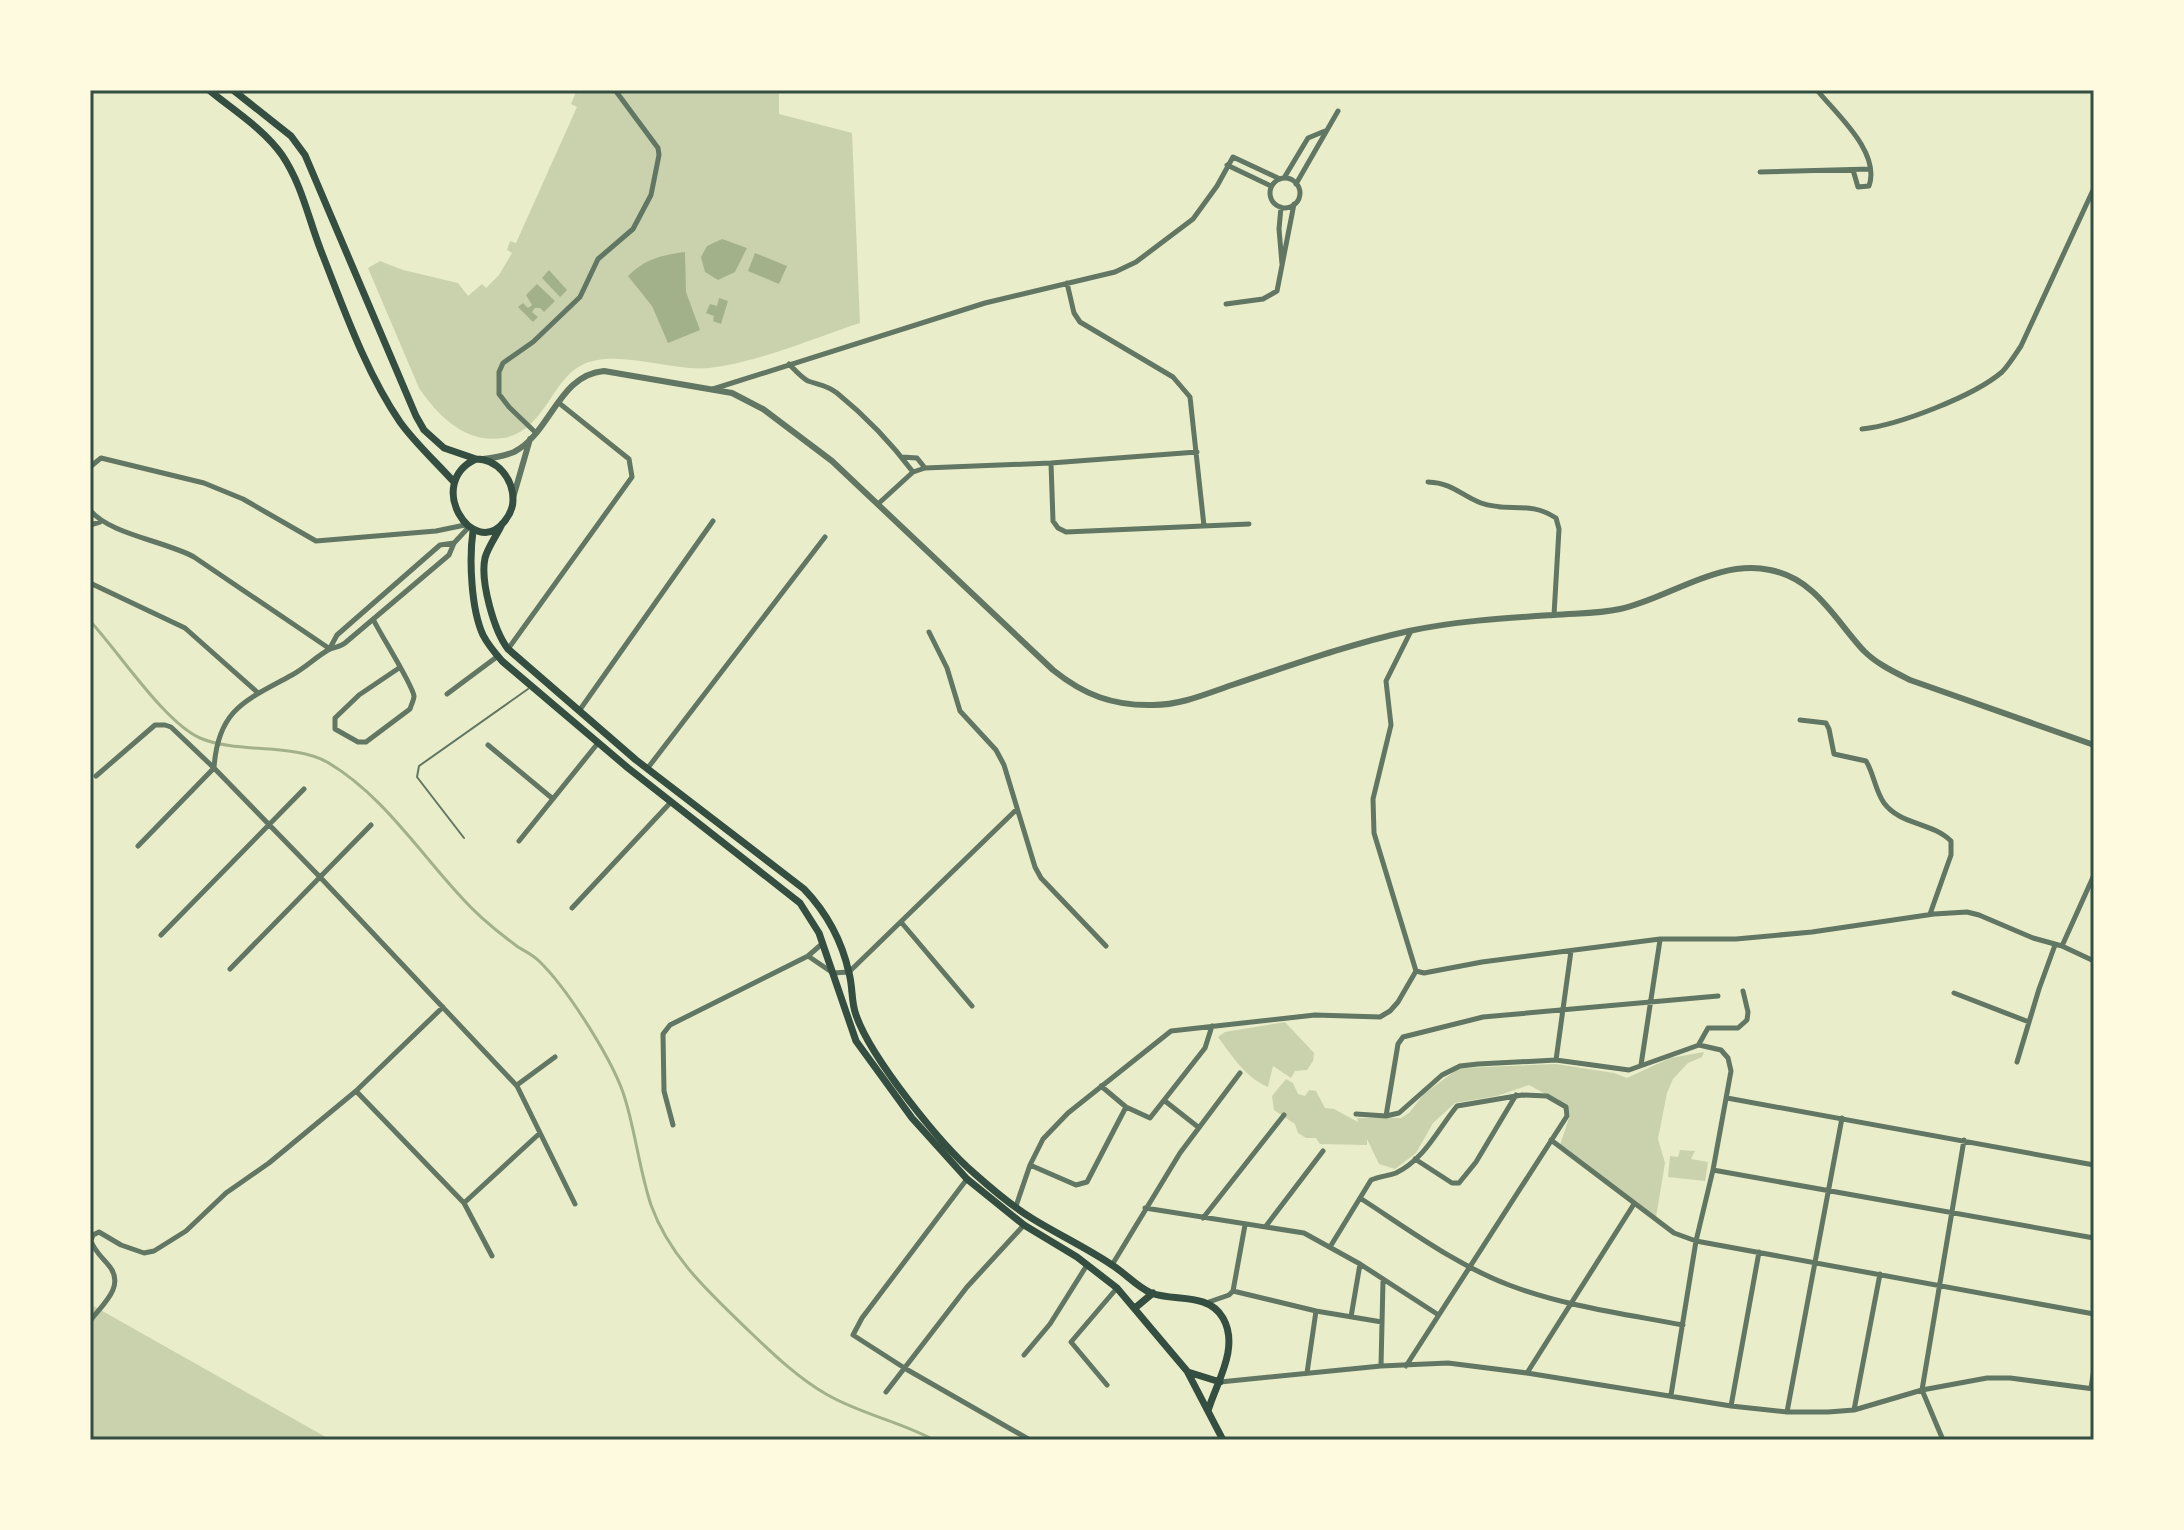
<svg xmlns="http://www.w3.org/2000/svg" width="2184" height="1530" font-family="'Noto Serif',serif">
<rect width="100%" height="100%" fill="#e9edc9"/>
<path fill="#cad2ad" d="M582 90H779V114L852 133 860 323C811 339 760 362 709 368 671 372 616 348 582 365 551 380 544 432 503 438 466 444 438 416 419 388L368 268 380 261 403 270 458 283 468 296 482 284 486 288 499 275 512 253 507 250 510 241 516 243 577 107 571 104 576 92 580 94Z
M1285 1022 1314 1053 1313 1061 1307 1070 1295 1071 1291 1078 1273 1066 1268 1087C1245 1077 1233 1057 1218 1037L1225 1032Z
M1704 1052 1702 1057 1688 1063 1673 1079 1667 1093 1658 1139 1665 1163 1656 1217 1560 1145 1570 1115 1567 1106 1529 1085 1497 1096 1455 1103 1433 1123 1416 1153 1395 1169 1379 1164 1367 1139V1145L1320 1144 1316 1138H1306L1298 1133 1295 1124 1274 1110 1272 1096 1286 1079 1293 1083 1298 1094 1305 1096 1309 1090 1316 1091 1325 1108 1334 1109 1358 1122 1357 1118H1401L1409 1113 1424 1094 1459 1068 1556 1064 1614 1073 1627 1078 1670 1058Z
M1680 1150 1695 1151 1691 1159 1708 1162 1705 1181 1668 1177 1670 1156 1678 1157Z
M90 1304 331 1440H90Z"/>
<path fill="#a3b18a" d="M722 239 747 248 735 272 718 280 705 272 701 257 707 246Z
M685 252 686 292 700 330 668 343 652 306 628 276C645 259 662 255 685 252Z
M755 253 787 266 779 284 748 271Z
M549 270 567 290 560 297 542 278Z
M537 284 555 301 544 312 540 308H535L532 312 538 317 533 322 518 307 523 303 528 308 532 305 526 295Z
M719 298 728 301 721 324 713 321 714 316 706 313 710 304 717 306Z"/>
<g fill="none" stroke-linecap="round" stroke-linejoin="round">
<path stroke="#a3b18a" stroke-width="3" d="M90 621C118 651 165 723 200 738 237 754 294 743 327 762 382 794 419 852 462 898 478 916 499 933 518 947 525 951 533 955 539 961 567 988 616 1064 626 1102 636 1136 640 1172 651 1205 670 1258 710 1293 749 1331 772 1353 798 1378 826 1394 860 1414 899 1421 934 1440
M1461 1440H1466"/>
<path stroke="#617663" stroke-width="2" d="M464 838 417 777 419 766 528 689"/>
<path stroke="#617663" stroke-width="5" d="M1817 90C1836 114 1881 152 1869 186L1858 187 1853 170
M1227 165 1271 186
M1760 172 1870 169
M1284 178 1308 138 1325 131
M1270 193a15 15 0 1 1 30 0a15 15 0 1 1-30 0Z
M1296 184 1338 111
M1281 207 1279 229 1282 264
M1067 283 1074 313 1080 322 1173 377 1190 397 1204 526
M1226 304 1263 299 1277 291 1294 204
M789 364C795 370 801 377 808 381 819 385 827 385 837 393 864 415 892 444 913 472
M713 389 985 303 1115 272 1136 262 1193 219 1217 186 1233 157 1280 179
M1862 429C1899 425 1974 396 2002 372 2009 365 2015 355 2021 346L2094 188
M535 432 509 407 499 394V372L503 363 533 342 580 297 598 259 633 229 651 195 659 155 658 148 615 90
M902 457 917 458 925 468
M1051 463 1053 521 1058 528 1066 532 1249 524
M90 467 101 458 204 483 243 499 316 541 436 531 465 525
M1428 482C1453 483 1460 495 1481 503 1508 513 1529 500 1556 518L1559 529 1554 615
M878 504 913 472 925 468 1051 463 1197 452
M90 510C109 534 165 541 194 557L330 649
M90 525 100 522
M90 583 185 628 257 692
M374 621C381 635 412 684 414 696 414 700 411 705 410 709L366 742H358L335 729V718L359 695 399 668
M1411 631 1386 681 1391 725 1373 799 1374 833 1416 971
M929 632 947 668 960 711 996 750 1004 765 1035 867 1041 878 1106 946
M330 648 337 635 440 545 454 543
M508 649 632 477 629 459 559 403
M447 694 498 656
M579 711 713 521
M1800 720 1826 723 1829 729 1834 754 1866 761C1874 774 1875 790 1884 803 1900 825 1932 822 1951 841V855L1930 914
M488 745 553 799
M647 769 825 537
M96 776 155 725H165L171 727 214 768 319 876 517 1086 575 1204
M519 841 598 743
M138 846 214 768C218 708 247 700 292 675 305 668 316 657 328 650 334 647 340 647 345 643L449 555 454 543 468 528
M572 908 671 802
M901 922 972 1006
M161 935 304 789
M2062 946 2094 875
M808 956 833 973 849 972 1017 809
M230 969 371 825
M1954 993 2029 1022
M1699 1044 1708 1028H1738L1747 1020 1748 1012 1743 991
M1556 1060 1571 951
M2017 1062 2039 989 2055 945
M1641 1065 1660 940
M517 1085 555 1057
M1101 1086 1126 1107 1150 1118 1205 1048 1212 1026
M356 1091 464 1203 492 1256
M1727 1098 2094 1165
M1165 1101 1198 1127
M1356 1114 1386 1116 1399 1113 1442 1075 1460 1066 1478 1064 1556 1060 1629 1070 1699 1045 1721 1050 1728 1058 1731 1071 1713 1170 1696 1241 1671 1395
M1386 1116 1398 1044 1403 1037 1483 1017 1718 996
M673 1125 664 1091 663 1034 670 1025 808 956 823 943
M1551 1140 1674 1233 1696 1241 2094 1314
M1415 1159 1452 1183H1459L1476 1162 1516 1095
M1030 1165 1076 1185 1087 1182 1126 1107
M1713 1170 2094 1238
M967 1179 862 1318 853 1335 906 1369 1030 1440
M1360 1198C1408 1229 1456 1265 1509 1285 1564 1306 1625 1314 1683 1325
M464 1203 540 1133
M1016 1206 1030 1165 1043 1139 1068 1113 1171 1031 1315 1015 1380 1017 1390 1011 1398 1002 1416 971 1424 973 1482 962 1660 939H1736L1812 932 1934 914 1967 912 1979 915 2033 938 2062 946 2094 961
M1145 1208 1304 1233 1360 1264 1437 1314
M1203 1218 1284 1115
M1266 1226 1323 1151
M1330 1247 1371 1180C1380 1176 1388 1176 1396 1173 1425 1159 1438 1129 1457 1106L1522 1095 1547 1096 1566 1107 1567 1116 1406 1366
M1112 1265 1180 1153 1240 1073
M1233 1291 1316 1311 1382 1322
M1206 1303 1229 1295 1233 1291 1245 1225
M1351 1317 1360 1264
M90 1321C102 1305 125 1287 110 1267 103 1258 95 1252 91 1241L93 1235 99 1232 121 1245 144 1253 154 1251 186 1231 226 1193 269 1163 356 1091 443 1007
M1024 1355 1050 1324 1087 1265
M1381 1366 1383 1281
M1307 1373 1316 1311
M1527 1373 1634 1204
M1220 1382 1381 1366 1448 1363 1527 1373 1731 1406 1787 1412H1828L1854 1410 1922 1390 1987 1378H2010L2094 1389
M1107 1385 1071 1342 1117 1288
M2091 1388 2094 1369
M886 1392 967 1287 1024 1225
M1731 1406 1759 1252
M1854 1410 1880 1274
M1787 1412 1842 1118
M1943 1440 1922 1390 1964 1140"/>
<path stroke="#617663" stroke-width="6" d="M483 459C494 458 504 456 514 452 551 433 558 375 604 371L732 393 763 409 832 461 1053 670C1084 695 1113 706 1153 705 1182 705 1208 693 1235 684 1292 665 1350 644 1409 631 1455 621 1506 618 1553 615 1576 613 1597 614 1620 609 1670 598 1717 559 1770 570 1816 579 1835 620 1864 651 1877 664 1894 672 1910 680L2094 745
M513 498 530 439"/>
<path stroke="#344e41" stroke-width="7" d="M209 90C233 110 264 129 282 155 303 186 309 222 323 256 345 312 366 372 400 422 415 443 435 461 453 481
M233 90 291 136 305 155 416 416 424 430 444 448 476 459
M476 459C497 459 513 478 513 500 513 508 509 516 504 522 473 560 424 483 476 459Z
M502 524C497 535 488 547 485 558 480 581 494 631 508 649L636 760 804 889C826 912 842 941 849 973 853 987 851 1002 856 1015 871 1058 940 1144 975 1174 993 1190 1013 1207 1033 1219 1059 1235 1087 1248 1112 1265 1125 1273 1137 1287 1151 1293 1175 1302 1208 1292 1223 1318 1240 1348 1216 1383 1208 1411
M473 531C469 559 471 609 483 635 488 645 495 653 502 661L628 768 800 903 819 933 856 1041 912 1118 967 1179 1024 1225 1077 1257 1117 1288 1187 1371 1223 1440
M1135 1308 1153 1293
M1188 1372 1220 1382"/>
</g>
<rect width="2184" height="1530" fill="none" stroke="#fefae0" stroke-width="184"/>
<rect x="92" y="92" width="2000" height="1346" fill="none" stroke="#344e41" stroke-width="3"/>
</svg>
